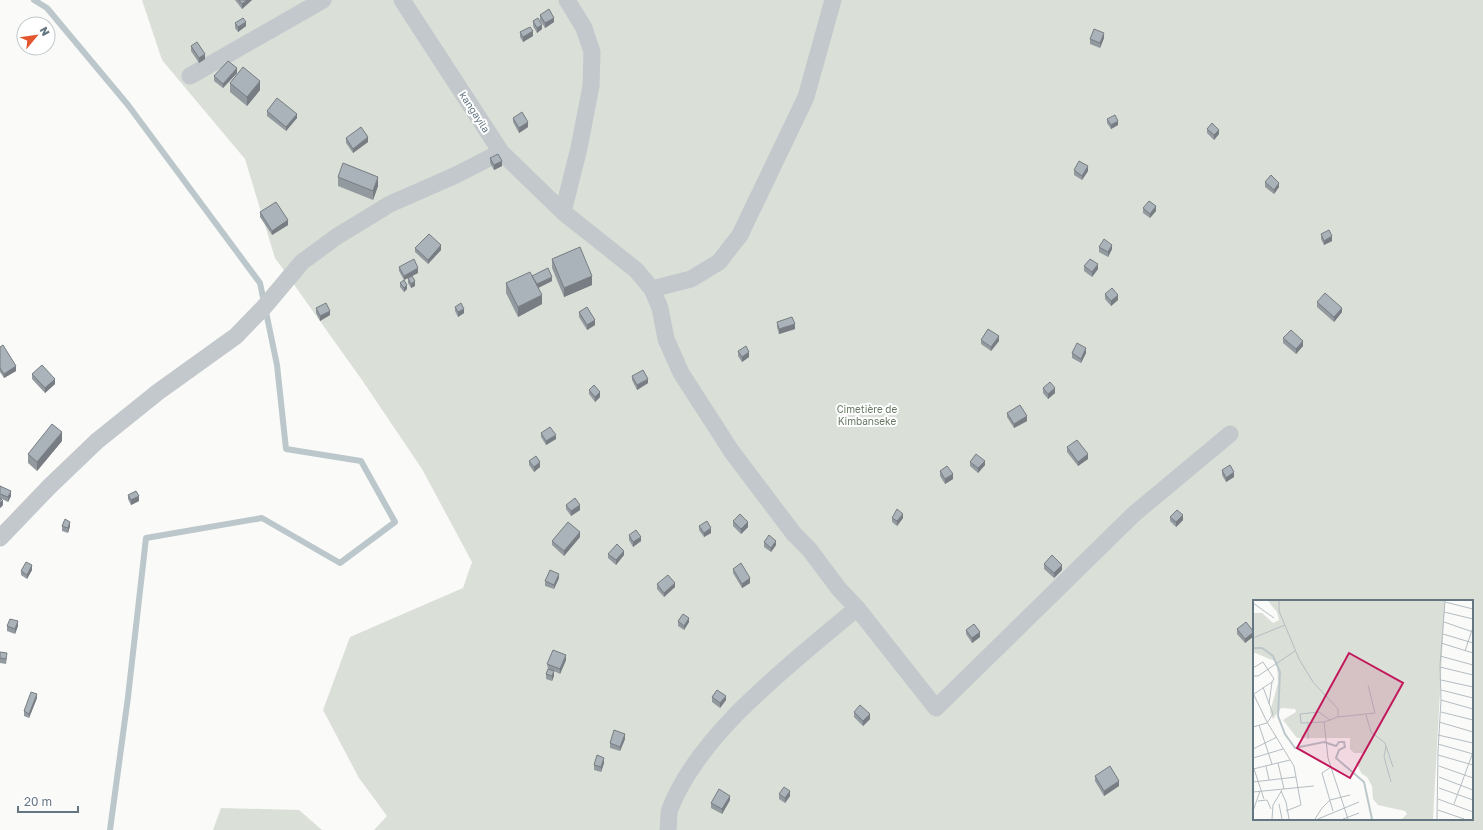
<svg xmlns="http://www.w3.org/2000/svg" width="1483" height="830" font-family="'Golos Text',sans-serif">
<rect width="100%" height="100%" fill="#fafaf8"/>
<path fill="#dadfd7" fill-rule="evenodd" d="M142 0H1483V830H374L387 816 359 778 323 710 350 637 463 588 472 562 422 469 362 380 275 258 245 159 162 60ZM1254 601H1472V819H1254Z
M221 808 299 810 322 830H213Z"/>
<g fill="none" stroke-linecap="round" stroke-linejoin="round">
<path stroke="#bbc7cb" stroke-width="6" d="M34 0 47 8 128 105 260 283 277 365 286 449 361 461 395 522 340 563 262 518 146 538 128 697 110 830"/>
<path stroke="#c3c8cc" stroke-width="17" d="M402 0 501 152 563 212 636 270 652 289 660 308 666 339 681 373 732 452 794 534 809 549 839 589 857 608 936 708 1134 514 1230 434
M190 76 323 0
M563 212 579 148 591 86 592 52 584 28 567 0
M652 289 691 279 719 262 740 235 806 97 833 0
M0 538 50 486 97 441 158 392 236 336 265 306 302 262 336 237 390 204 456 175 501 152
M668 830C669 823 668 815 670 809 700 731 795 661 857 608"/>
</g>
<path fill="#929a9f" d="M235 0H252L242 9Z
M540 15 554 22 545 28 540 20Z
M533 21 542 29 537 33 533 26Z
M235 23 246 26 238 32 235 28Z
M520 32 533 36 523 42 520 37Z
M1104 38 1100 48 1090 44V39Z
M191 46 205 59 199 63 191 51Z
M237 73 223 88 214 81V76Z
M230 83 260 90 247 106 230 92Z
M267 111 297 118 286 131 267 116Z
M513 118 528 127 519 133 513 122Z
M1107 119 1118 125 1111 129 1107 123Z
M1207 129 1219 134 1214 140 1207 133Z
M346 138 368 142 353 153 346 143Z
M490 158 502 166 494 170 490 163Z
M1074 170 1088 171 1082 180 1074 175Z
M338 177 378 186 373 200 338 186Z
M1265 182 1279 187 1274 194 1265 187Z
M1143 208 1156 211 1150 218 1143 213Z
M260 212 288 225 272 235 260 217Z
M1321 234 1332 241 1324 245 1321 239Z
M1099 247 1112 249 1108 257 1099 252Z
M415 248 441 250 428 264 415 252Z
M552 259 592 285 564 297 552 268Z
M1084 266 1098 269 1092 277 1084 271Z
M399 267 418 273 412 276 415 286 411 288 408 283V278L404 280 407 289 404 292 400 287V283L404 280 399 271Z
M532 276 552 281 538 288 542 304 518 317 506 293V283Z
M1105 294 1118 300 1111 306 1105 299Z
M1317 302 1342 312 1334 322 1317 307Z
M455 307 464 313 458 317 455 311Z
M316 308 330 315 320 321 316 313Z
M579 312 595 325 587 330 579 317Z
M777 322 795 329 779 334 777 327Z
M1283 338 1303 346 1296 354 1283 343Z
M981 340 999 341 991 351 981 344Z
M0 347 16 371 4 378 0 372Z
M738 351 749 357 742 362 738 356Z
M1072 353H1086L1081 363 1072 358Z
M32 374 55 384 45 393 32 379Z
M632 376 648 383 637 390 632 380Z
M1043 388 1055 393 1048 399 1043 393Z
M589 390 600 397 595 402 589 394Z
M1007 413 1027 421 1014 428 1007 417Z
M541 433 556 439 546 445 541 437Z
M62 441 37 471 28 463V454Z
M1067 447 1088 459 1078 466 1067 452Z
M529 461 540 467 534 472 529 465Z
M970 462 985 465 978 473 970 466Z
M1222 470 1234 477 1226 482 1222 475Z
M940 471 953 479 945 484 940 476Z
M0 486 11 496 8 502 2 499 3 505 0 508Z
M128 495 139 501 131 505 128 499Z
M566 505 580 510 571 516 566 509Z
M1170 517 1183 520 1176 527 1170 521Z
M892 518H903L897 526 892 522Z
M733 521 748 527 741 534 733 526Z
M62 526H70L68 533 62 531Z
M699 526 711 533 704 537 699 530Z
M629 535 641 541 633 547 629 540Z
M580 537 564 556 552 545V541Z
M764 542 776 545 771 552 764 547Z
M608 554 624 555 616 565 608 558Z
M1044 564 1062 570 1054 578 1044 569Z
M733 569 750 583 742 588 733 573Z
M32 570 27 579 21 575V571Z
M559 578 554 589 545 586V581Z
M657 584 675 587 664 597 657 589Z
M678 621 689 622 684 630 678 626Z
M7 626H18L15 634 7 631Z
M1237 629 1254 636 1245 643 1237 634Z
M966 630 980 637 972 643 966 634Z
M0 652 7 658 6 664 0 663Z
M566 660 560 674 554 671V676L552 681 546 679V674L548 669 547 664Z
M712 697 726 700 720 708 712 702Z
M37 698 29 718 24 716V711Z
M854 712 870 719 863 726 854 717Z
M625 739 620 751 610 748V743Z
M604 763 601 772 594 770V765Z
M1095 776 1119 786 1104 796 1095 781Z
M779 794 790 796 785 803 779 799Z
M730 800 722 814 711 808V803Z"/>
<path fill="#777d82" d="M247 0H252L242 9V4Z
M554 18V22L545 28V23Z
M246 22V26L238 32V27Z
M542 25V29L537 33V28Z
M533 31V36L523 42V37Z
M1104 33V38L1100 48V43Z
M205 54V59L199 63V58Z
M237 68V73L223 88V84Z
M260 81V90L247 106V97Z
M297 114V118L286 131V127Z
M1118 121V125L1111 129V125Z
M528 122V127L519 133V128Z
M1219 130V134L1214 140V135Z
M368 137V142L353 153V149Z
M502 161V166L494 170V165Z
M1088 166V171L1082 180V176Z
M378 177V186L373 200V191Z
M1279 183V187L1274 194V190Z
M1156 206V211L1150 218V214Z
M288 220V225L272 235V231Z
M1332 236V241L1324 245V241Z
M441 245V250L428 264V260Z
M1112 245V249L1108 257V252Z
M1098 264V269L1092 277V272Z
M418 268V273L404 280V276Z
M592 276V285L564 297V288Z
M552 277V281L536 289V285Z
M415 281V286L411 288V284Z
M407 285V289L404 292V288Z
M542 295V304L518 317V307Z
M1118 295V300L1111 306V301Z
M1342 308V312L1334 322V317Z
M464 309V313L458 317V312Z
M330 311V315L320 321V316Z
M595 320V325L587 330V325Z
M795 324V329L779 334V329Z
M999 336V341L991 351V347Z
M1303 341V346L1296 354V349Z
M1086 348V353L1081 363V359Z
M749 352V357L742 362V357Z
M16 366V371L4 378V374Z
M55 379V384L45 393V388Z
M648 379V383L637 390V385Z
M1055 388V393L1048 399V394Z
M600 392V397L595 402V397Z
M1027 416V421L1014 428V424Z
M62 432V441L37 471V462Z
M556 435V439L546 445V441Z
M1088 454V459L1078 466V462Z
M985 461V465L978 473V468Z
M540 462V467L534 472V467Z
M1234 472V477L1226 482V478Z
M953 474V479L945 484V479Z
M11 491V496L8 502V497Z
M139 496V501L131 505V500Z
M3 501V505L0 508V503Z
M580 505V510L571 516V511Z
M903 514V518L897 526V521Z
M1183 515V520L1176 527V522Z
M70 522V526L68 533V528Z
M748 522V527L741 534V529Z
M711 528V533L704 537V533Z
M580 532V537L564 556V551Z
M641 537V541L633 547V542Z
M776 541V545L771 552V548Z
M624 551V555L616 565V560Z
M32 565V570L27 579V575Z
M1062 565V570L1054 578V573Z
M559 574V578L554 589V585Z
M750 578V583L742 588V584Z
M675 583V587L664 597V593Z
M689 618V622L684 630V626Z
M18 621V626L15 634V629Z
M980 632V637L972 643V638Z
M1254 632V636L1245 643V639Z
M566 655V660L560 674V669Z
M554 671V676L552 681V676Z
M37 694V698L29 718V714Z
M726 696V700L720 708V703Z
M870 714V719L863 726V721Z
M625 734V739L620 751V747Z
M604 758V763L601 772V767Z
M1119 781V786L1104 796V791Z
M790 791V796L785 803V798Z
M730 796V800L722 814V809Z"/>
<path fill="#aab3b9" stroke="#777d82" d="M239 0H247L242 4Z
M549 9 554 18 545 23 540 15Z
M243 18 246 22 238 27 235 23Z
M538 18 542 25 537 28 533 21Z
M530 27 533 31 523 37 520 32Z
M1094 29 1104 33 1100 43 1090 39Z
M197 42 205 54 199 58 191 46Z
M228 61 237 68 223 84 214 76Z
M243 67 260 81 247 97 230 83Z
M277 98 297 114 286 127 267 111Z
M522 112 528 122 519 128 513 118Z
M1115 115 1118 121 1111 125 1107 119Z
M1212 123 1219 130 1214 135 1207 129Z
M361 127 368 137 353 149 346 138Z
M498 154 502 161 494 165 490 158Z
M1079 161 1088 166 1082 176 1074 170Z
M343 163 378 177 373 191 338 177Z
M1271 175 1279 183 1274 190 1265 182Z
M1149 201 1156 206 1150 214 1143 208Z
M276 202 288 220 272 231 260 212Z
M1329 230 1332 236 1324 241 1321 234Z
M429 234 441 245 428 260 415 248Z
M1104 239 1112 245 1108 252 1099 247Z
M580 247 592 276 564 288 552 259Z
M414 259 418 268 404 276 399 267Z
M1090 259 1098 264 1092 272 1084 266Z
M548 268 552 277 537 284 532 276Z
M530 272 542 295 518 307 506 283Z
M412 276 415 281 411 284 408 278Z
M404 280 407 285 404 288 400 283Z
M1112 288 1118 295 1111 301 1105 294Z
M1325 293 1342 308 1334 317 1317 302Z
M326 303 330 311 320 316 316 308Z
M461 303 464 309 458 312 455 307Z
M587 307 595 320 587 325 579 312Z
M792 317 795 324 779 329 777 322Z
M988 329 999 336 991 347 981 340Z
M1291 330 1303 341 1296 349 1283 338Z
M1077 343 1086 348 1081 359 1072 353Z
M3 345 16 366 4 374 0 368V347Z
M746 346 749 352 742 357 738 351Z
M42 365 55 379 45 388 32 374Z
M643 370 648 379 637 385 632 376Z
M1050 382 1055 388 1048 394 1043 388Z
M594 385 600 392 595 397 589 390Z
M1020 405 1027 416 1014 424 1007 413Z
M52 424 62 432 37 462 28 454Z
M550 427 556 435 546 441 541 433Z
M1077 440 1088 454 1078 462 1067 447Z
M976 454 985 461 978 468 970 462Z
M536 456 540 462 534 467 529 461Z
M1230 465 1234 472 1226 478 1222 470Z
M947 466 953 474 945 479 940 471Z
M0 486 11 491 8 497 0 494Z
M136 491 139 496 131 500 128 495Z
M0 498 3 501 0 503Z
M575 498 580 505 571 511 566 505Z
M897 509 903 514 897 521 892 518Z
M1177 510 1183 515 1176 522 1170 517Z
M740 514 748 522 741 529 733 521Z
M65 519 70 522 68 528 62 526Z
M707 521 711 528 704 533 699 526Z
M568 522 580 532 564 551 552 541Z
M636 530 641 537 633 542 629 535Z
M769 535 776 541 771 548 764 542Z
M617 544 624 551 616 560 608 554Z
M1052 555 1062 565 1054 573 1044 564Z
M26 562 32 565 27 575 21 571Z
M741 563 750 578 742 584 733 569Z
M550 570 559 574 554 585 545 581Z
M668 575 675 583 664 593 657 584Z
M683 614 689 618 684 626 678 621Z
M10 619 18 621 15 629 7 626Z
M1246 622 1254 632 1245 639 1237 629Z
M974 624 980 632 972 638 966 630Z
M553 650 566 655 560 669 547 664Z
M0 652 7 653 6 659 0 658Z
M548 669 554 671 552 676 546 674Z
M717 690 726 696 720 703 712 697Z
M31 692 37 694 29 714 24 711Z
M860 705 870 714 863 721 854 712Z
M614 730 625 734 620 747 610 743Z
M597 755 604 758 601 767 594 765Z
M1110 766 1119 781 1104 791 1095 776Z
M784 787 790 791 785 798 779 794Z
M719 789 730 796 722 809 711 803Z"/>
<g text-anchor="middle" stroke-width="4" stroke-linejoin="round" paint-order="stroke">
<g font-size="10" fill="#657683" stroke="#fff">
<text transform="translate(475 112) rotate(57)" y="4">kangayila</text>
</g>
<g font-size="10" fill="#687a64" stroke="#fff">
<text x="867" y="413">Cimetière de<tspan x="867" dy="12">Kimbanseke</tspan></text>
</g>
</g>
<g transform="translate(1253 600)">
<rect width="220" height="220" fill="#fafaf8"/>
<path d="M15 1H192L180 219H149L154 214 152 211 125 205 120 199 119 186 114 177 109 174 103 163 111 156 110 153H101L97 149V138H44L30 120 43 112 42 109 28 108 20 119 17 112 25 83 24 62 0 52V13H9L20 23 26 20 24 12Z" fill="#dadfd7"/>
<path fill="none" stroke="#bbc7cb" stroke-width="2" d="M0 48H9L20 56 27 72 25 116 32 134 42 148 71 142 83 146 86 142H91L92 147 86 150 83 158 111 182 119 219"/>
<path fill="none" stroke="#b5bdc2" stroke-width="1" d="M26 1V11L46 59 60 82 85 109V117M192 2 220 9M0 3 21 18M191 12 220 19M191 22 220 32M190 34 220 43M0 38 32 25M188 43 220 53M212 51 220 27M187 56 220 65M187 67 220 75M0 68 10 62 21 79 19 82M0 76H5L42 51M188 80 220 87M188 90 220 98M0 93 14 122 41 166 48 205 33 211M1 94 19 82 16 104M188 100 220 109M188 112 220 120M113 115 118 132 132 143 140 167M77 120 66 112 47 114 48 123 71 122 77 120 84 117H85L122 113 115 85M71 122 75 158 95 219M186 122 220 132M55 123V139M6 125 19 164M0 127 14 123 20 114 10 87M185 135 220 143M185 144 220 154M133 146 131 157 138 182M0 149 24 137M185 155 220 165M0 158 30 149M25 163 31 189M0 166 11 199M13 166 16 180M186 166 220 178M78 167 69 173 80 211M0 169 37 160M186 177 220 190M0 182 43 177M186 188 220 200M28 191 33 202 36 219M0 192 61 186M185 199 220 212M5 201 14 200 18 209M26 204 29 219M201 204 220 152M185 210 211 219M0 211 7 191M19 219 20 205 29 190M62 219 69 208 77 200 97 195M65 219 106 202M90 219 106 213M184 219 185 152 188 100 187 65 192 1"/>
<path fill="#c2185b" fill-opacity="0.15" stroke="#c2185b" stroke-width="2" d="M96 53 150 83 97 178 44 148Z"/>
<rect width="220" height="220" fill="none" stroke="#657683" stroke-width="2"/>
</g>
<g transform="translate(36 36) rotate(61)"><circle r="19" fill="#ffffff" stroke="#c1c8cd"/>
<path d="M0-3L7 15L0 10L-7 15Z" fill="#e4572e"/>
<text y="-6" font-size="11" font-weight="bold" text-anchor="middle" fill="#657683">N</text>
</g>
<path d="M18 806v6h60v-6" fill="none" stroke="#657683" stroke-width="2"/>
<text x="24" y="806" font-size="12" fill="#657683" stroke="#ffffff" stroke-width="3" paint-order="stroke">20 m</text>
</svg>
